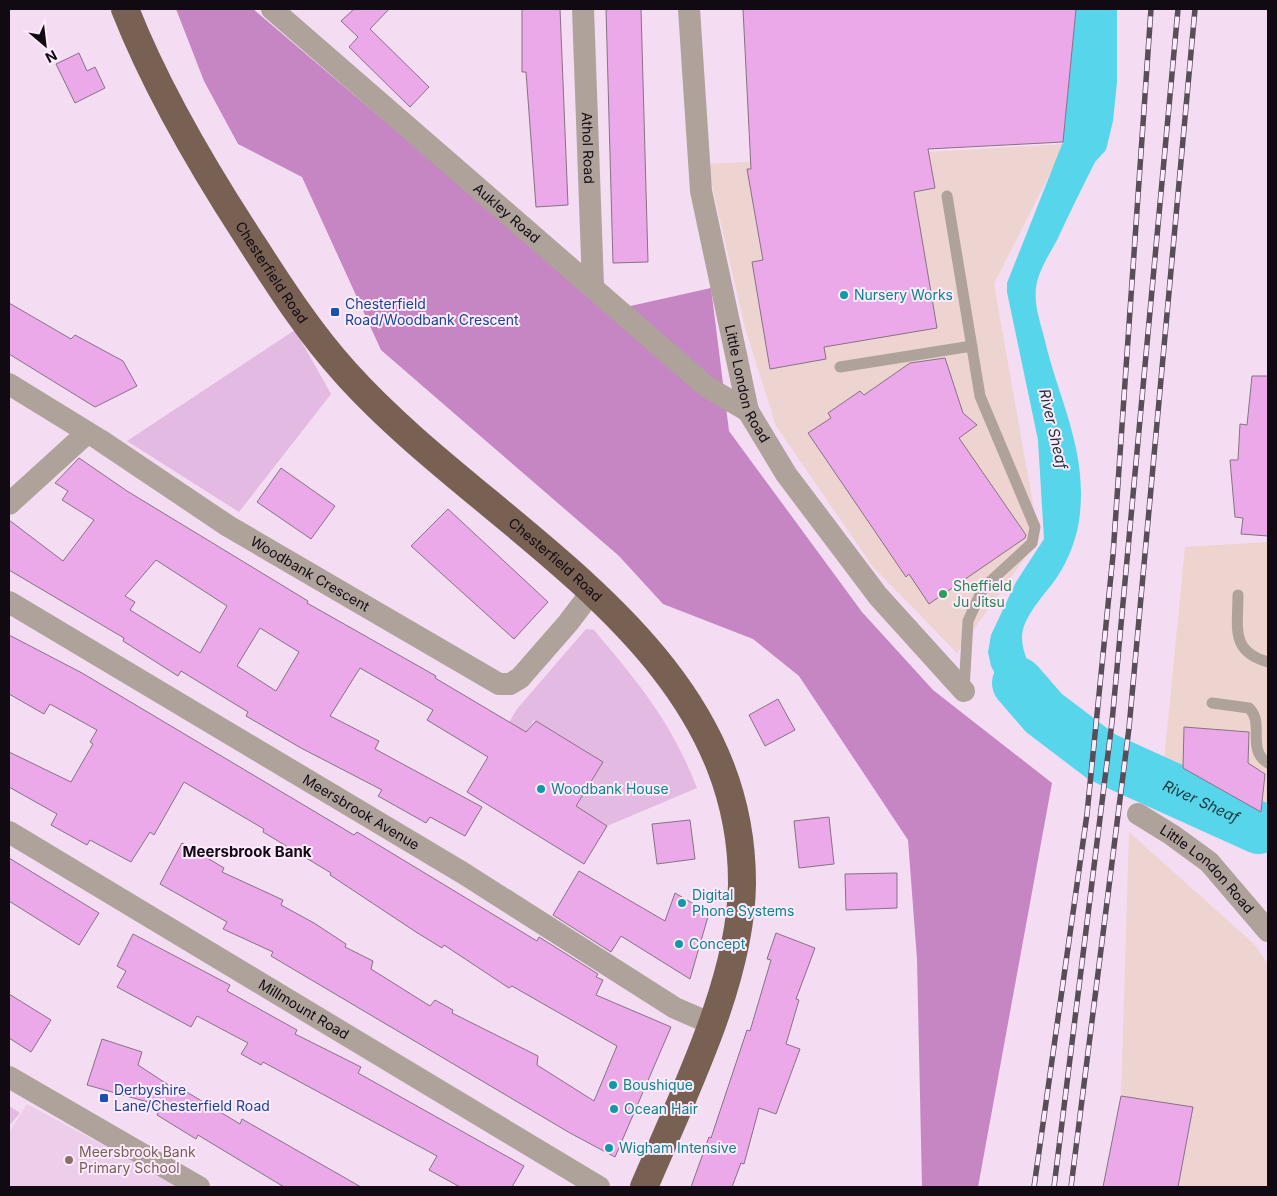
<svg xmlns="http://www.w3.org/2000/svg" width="1277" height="1196" font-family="Inter,sans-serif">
<rect width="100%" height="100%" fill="#f4dcf2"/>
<path fill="#eed4d0" d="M1065 144 994 284 1039 538 957 653 873 567 776 426 745 328 707 164Z
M1129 832 1254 944 1268 964V1187H1103L1121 1096Z"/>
<path fill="#eed4ce" d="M1268 542V814L1257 817 1163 771 1185 547Z"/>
<path fill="#eccdea" d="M27 1104 180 1187H9V1133Z"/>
<path fill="#e3bae1" d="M295 330 331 394 239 512 127 441Z
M586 629 594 630C638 682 672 723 697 788L607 826 576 806 603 762 534 720 520 742 503 732 517 709Z
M9 1106 20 1113 9 1126Z"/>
<path fill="#c685c3" d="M176 9H253L608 311 711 288 729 431 862 612 933 690 1052 783 978 1187H922L917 959 908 840 799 676 753 639 663 604 619 556 381 350 302 177 238 144 204 81Z"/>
<path fill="#56d5eb" d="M1076 9H1117V82L1113 121 1106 150 1095 162C1082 188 1069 214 1057 240 1049 255 1038 271 1036 288 1034 305 1040 321 1044 337 1059 402 1089 451 1079 521 1076 540 1068 561 1057 577 1046 594 1021 617 1022 639 1024 671 1049 688 1072 705L1067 751 1038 731 1027 720 1002 687 991 666 988 652 991 635 1016 582 1044 539 1038 440 1007 292V283L1063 142Z"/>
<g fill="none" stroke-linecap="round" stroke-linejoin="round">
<path stroke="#56d5eb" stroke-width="52" id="s1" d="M1018 683 1044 713 1102 757 1259 828"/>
</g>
<path fill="#eca9e9" stroke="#877185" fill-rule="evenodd" d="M354 9H389L370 29 429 87 410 107 349 47 358 37 341 21Z
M522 9H560L568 205 536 207 526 72H522Z
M606 9H641L648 262 613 263Z
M743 9H1076L1063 142 928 149 935 188 914 192 937 328 824 347 826 359 770 369 752 262 763 260 747 169H751Z
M79 53 87 71 95 67 105 88 75 103 56 64Z
M9 303 71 339 75 335 123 361 137 386 95 407 9 354Z
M945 358 963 413 977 425 959 438 1026 535 1025 538 929 604 909 574 906 577 808 433 831 418 828 413 860 391 864 395 910 363Z
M1252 376H1268V536L1241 534 1243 518 1235 517 1230 460H1238L1240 424 1247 425Z
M79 458 127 491 308 601 307 603 436 676 435 678 526 732 536 721 603 762 576 806 607 826 584 864 467 792 488 757 427 720 433 710 360 668 330 716 379 741 375 749 482 807 465 836 430 817 426 823 378 796 382 790 301 748 246 716 248 712 181 671 178 676 123 641 124 638 9 570V520L63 561 94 520 62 500 68 491 55 483ZM156 560 227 606 200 653 130 610 135 602 125 596ZM260 628 299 652 276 691 237 666Z
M281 468 335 506 311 539 257 502Z
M448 509 548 602 514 639 411 546Z
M9 635 82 673 354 835 357 832 537 941 539 937 598 974 596 977 603 980 596 995 671 1027 615 1157 570 1133 271 956 273 952 223 929 227 922 160 884 182 843 224 868 222 872 283 900 281 905 314 923 346 944 345 947 373 961 371 969 430 1006 435 1000 453 1010 452 1013 538 1056 537 1065 594 1101 617 1046 512 986 509 988 444 945 442 948 416 932 330 875 331 873 263 832 264 829 184 782 154 835 150 832 131 862 90 840 87 845 51 825 57 814 9 787V752L71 782 93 744 90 742 97 730 50 704 44 714 9 694Z
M778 699 795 730 765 746 749 715Z
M1184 727 1249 732 1248 763 1265 774 1261 812 1183 768Z
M829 817 834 864 799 868 794 821Z
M690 820 695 859 657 864 652 824Z
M9 858 99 913 79 945 9 901Z
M579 871 665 921 675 893 709 913 690 979 621 936 611 952 553 915Z
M897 873V908L846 910 845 874Z
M776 933 815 948 796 999 799 1000 786 1044 800 1049 776 1114 759 1108 744 1164 741 1163 732 1187H691L709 1137 711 1138 747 1030 750 1031 771 960 767 959Z
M133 934 230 985 227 991 297 1030 295 1034 361 1067 358 1073 524 1166 512 1187H460L429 1170 437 1156 263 1062 261 1065 241 1054 248 1043 197 1016 191 1027 117 987 126 971 117 966Z
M9 994 51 1020 31 1052 9 1038Z
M102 1039 142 1052 138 1065 173 1088 175 1085 240 1124 242 1119 361 1187H284L198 1135 196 1139 157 1115 162 1106 87 1085Z
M1121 1096 1193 1107 1178 1187H1103Z"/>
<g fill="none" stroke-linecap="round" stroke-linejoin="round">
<path stroke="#aea29b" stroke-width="11" d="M947 196 980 396 1035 527 1032 543 983 588 968 621 964 690
M840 367 972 346
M1238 595C1238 628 1230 651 1268 662
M1212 703 1249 708C1265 723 1246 750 1268 763"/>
<g stroke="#aea29b" stroke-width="22">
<path id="s2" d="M272 9 707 387 748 411"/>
<path id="s3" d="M583 9 593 286"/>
<path id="s4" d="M689 9 701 191 748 411 786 474 878 596 964 691"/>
<path id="s5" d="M9 384 100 440 228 526 499 684H510L520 678 568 623 593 590"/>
<path d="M9 504 87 433"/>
<path id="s6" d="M9 602 463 873 675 1008 712 1024"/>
<path id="s7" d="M1138 814 1172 835 1209 862 1268 931"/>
<path id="s8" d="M9 832 599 1187"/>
<path d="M9 1077 199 1187"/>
</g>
<path stroke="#786053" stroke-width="28" id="s9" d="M125 9C156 88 200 163 246 234 277 282 307 330 345 372 486 530 743 641 742 884 741 982 682 1097 644 1187"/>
<defs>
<path id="rail" d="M1034 1187 1087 814 1113 555 1151 9
M1054 1187 1112 722 1178 9
M1071 1187 1129 728 1195 9"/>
</defs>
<use href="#rail" stroke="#5a4d5a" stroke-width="5.5"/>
<use href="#rail" stroke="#feeafd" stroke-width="4" stroke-dasharray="11" stroke-linecap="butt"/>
</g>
<g fill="#0f9aa8" stroke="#feeafd" stroke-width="2">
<circle cx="844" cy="295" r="5"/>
<circle cx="541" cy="789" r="5"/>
<circle cx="682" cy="903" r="5"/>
<circle cx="679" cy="944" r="5"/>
<circle cx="613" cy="1085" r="5"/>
<circle cx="614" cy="1109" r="5"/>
<circle cx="609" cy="1148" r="5"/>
</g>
<g fill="#1a4fb4" stroke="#feeafd" stroke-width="2">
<rect x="330" y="307" width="10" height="10" rx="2.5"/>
<rect x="99" y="1093" width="10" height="10" rx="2.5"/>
</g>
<circle fill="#2e9e5b" stroke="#feeafd" stroke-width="2" cx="943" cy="594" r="5"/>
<circle fill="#8d6e63" stroke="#feeafd" stroke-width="2" cx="69" cy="1160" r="5"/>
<g text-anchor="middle" stroke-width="4" stroke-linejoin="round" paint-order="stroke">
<g font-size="14" fill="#120a12" stroke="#feeafd">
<text dy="5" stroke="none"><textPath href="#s3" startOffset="139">Athol Road</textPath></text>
<text dy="5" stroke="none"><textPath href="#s2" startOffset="311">Aukley Road</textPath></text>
<text dy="5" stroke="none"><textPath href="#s9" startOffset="302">Chesterfield Road</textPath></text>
<text dy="5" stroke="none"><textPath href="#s4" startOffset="381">Little London Road</textPath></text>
<text dy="5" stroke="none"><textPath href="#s9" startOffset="708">Chesterfield Road</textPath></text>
<text dy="5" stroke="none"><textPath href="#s5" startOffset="356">Woodbank Crescent</textPath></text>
<text dy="5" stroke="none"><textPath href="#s6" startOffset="410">Meersbrook Avenue</textPath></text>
<text dy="5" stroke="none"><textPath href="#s7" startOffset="89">Little London Road</textPath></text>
<text dy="5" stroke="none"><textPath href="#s8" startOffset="344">Millmount Road</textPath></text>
</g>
<g font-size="14" fill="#0d838f" stroke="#feeafd" text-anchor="start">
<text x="854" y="300">Nursery Works</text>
<text x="551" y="794">Woodbank House</text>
<text x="692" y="900">Digital<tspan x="692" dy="16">Phone Systems</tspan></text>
<text x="689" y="949">Concept</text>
<text x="623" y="1090">Boushique</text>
<text x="624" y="1114">Ocean Hair</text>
<text x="619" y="1153">Wigham Intensive</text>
</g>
<g font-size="14" fill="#164399" stroke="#feeafd" text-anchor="start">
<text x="345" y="309">Chesterfield<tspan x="345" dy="16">Road/Woodbank Crescent</tspan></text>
<text x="114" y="1095">Derbyshire<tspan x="114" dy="16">Lane/Chesterfield Road</tspan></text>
</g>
<g font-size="14" fill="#27864d" stroke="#feeafd" text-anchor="start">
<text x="953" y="591">Sheffield<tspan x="953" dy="16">Ju Jitsu</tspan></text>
</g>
<g font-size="14" fill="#785e54" stroke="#feeafd" text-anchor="start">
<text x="79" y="1157">Meersbrook Bank<tspan x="79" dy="16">Primary School</tspan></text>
</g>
<g font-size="15" font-style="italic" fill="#1e3438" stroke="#feeafd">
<text transform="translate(1053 429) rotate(77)" y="5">River Sheaf</text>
<text dy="5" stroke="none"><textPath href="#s1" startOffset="221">River Sheaf</textPath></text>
</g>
<g font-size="15" font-weight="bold" fill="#120a12" stroke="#feeafd">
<text x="247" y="857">Meersbrook Bank</text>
</g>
</g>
<rect width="1277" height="1196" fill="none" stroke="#120a12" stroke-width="20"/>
<g transform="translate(45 45) rotate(152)" stroke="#feeafd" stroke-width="4" paint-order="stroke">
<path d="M0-4L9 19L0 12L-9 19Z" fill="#120a12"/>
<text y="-8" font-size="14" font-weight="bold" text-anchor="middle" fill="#120a12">N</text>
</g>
</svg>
